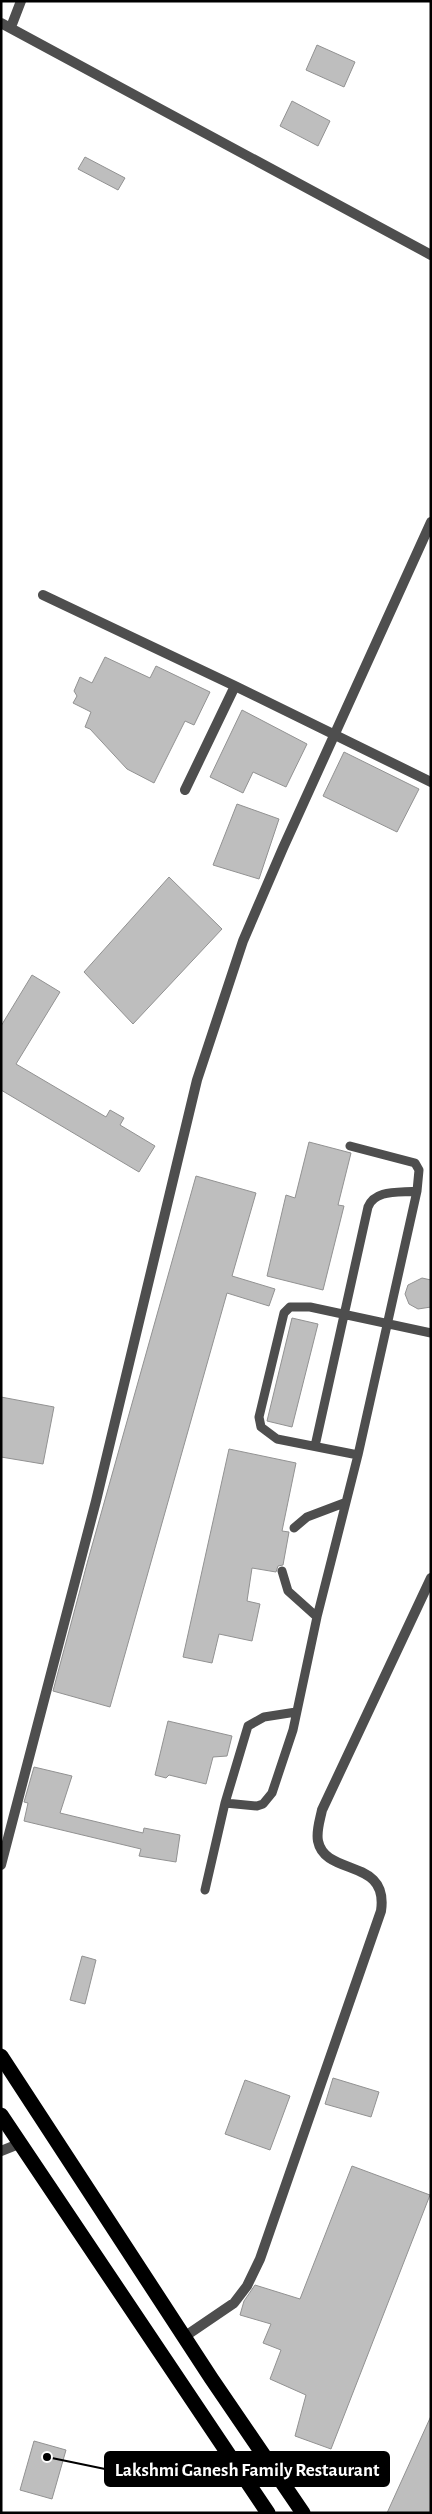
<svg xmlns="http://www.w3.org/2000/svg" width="432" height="2514" font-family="'Alegreya Sans',sans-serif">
<rect width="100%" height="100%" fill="#fff"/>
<path fill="#bebebe" stroke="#929292" d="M317 45 355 62 344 87 306 70Z
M292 101 330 121 318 146 280 126Z
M85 157 125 178 118 190 78 169Z
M105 657 150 678 156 666 210 692 194 725 185 721 154 783 127 769 90 729 85 727 91 712 73 703 77 696 74 691 80 677 92 683Z
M242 710 307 744 286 787 253 772 243 793 210 777Z
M344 752 419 789 397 832 323 796Z
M237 804 279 819 259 879 213 865Z
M169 877 222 929 133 1024 84 972Z
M32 975 60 992 16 1064 106 1117 110 1110 124 1118 120 1125 155 1146 139 1172 1 1090V1026Z
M309 1142 351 1153 338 1205 344 1206 323 1290 267 1276 286 1195 295 1198Z
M196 1176 256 1193 232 1276 275 1289 269 1306 227 1293 110 1707 53 1691 88 1560Z
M422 1278 431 1280V1307L418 1309 409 1304 405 1294 408 1285Z
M292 1318 318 1324 292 1427 267 1421Z
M1 1397 54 1407 43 1464 1 1457Z
M229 1449 296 1463 282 1531 289 1532 283 1565 278 1566 276 1572 252 1568 247 1601 260 1604 252 1641 219 1634 212 1663 183 1657Z
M168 1721 232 1736 227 1756 213 1757 206 1784 169 1775 166 1778 155 1775Z
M34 1767 72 1776 60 1813 143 1833 144 1828 180 1835 176 1862 139 1856 141 1849 24 1821 28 1803 24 1802Z
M82 1956 96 1960 85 2004 70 2000Z
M333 2078 379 2092 371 2117 325 2104Z
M245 2080 290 2096 270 2150 225 2134Z
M352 2166 430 2195 331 2449 295 2436 306 2395 270 2379 281 2350 263 2343 271 2324 240 2315 244 2301 255 2285 300 2299Z
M431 2416V2513H387Z
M34 2441 66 2450 52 2499 20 2490Z"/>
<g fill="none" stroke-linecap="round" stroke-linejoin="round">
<path stroke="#4e4e4e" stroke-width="9" d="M315 1446 368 1207C375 1189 400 1193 417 1191
M358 1455 277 1439 261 1427 259 1417 284 1313 290 1307H310L431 1333
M294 1528 307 1517 344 1503
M282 1571 288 1591 317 1617
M225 1803 257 1806 263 1804 272 1793 293 1730 317 1617 358 1455 417 1191 419 1170 415 1163 350 1146
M205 1890 225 1803 248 1726 264 1717 296 1712"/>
<path stroke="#4e4e4e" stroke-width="10" d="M1 23 431 255
M11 27 21 1
M43 595 235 686 431 782
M185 790 235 686
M1 1865 96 1501 197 1080 243 941 283 848 431 522
M1 2151 21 2143
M184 2337 234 2303 247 2286 260 2259 381 1911C389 1857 325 1877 318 1841 316 1831 320 1820 322 1810L431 1578"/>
<path stroke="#000" stroke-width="15" d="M1 2056 211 2378 303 2513
M1 2115 268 2513"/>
</g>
<path fill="none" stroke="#000" stroke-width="2" d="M47 2457L105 2469"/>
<circle fill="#000" stroke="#fff" stroke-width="2" cx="47" cy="2457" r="5"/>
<rect fill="#000" stroke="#000" stroke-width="2" x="105" y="2452" width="284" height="34" rx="5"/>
<g font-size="19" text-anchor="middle" font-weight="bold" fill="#fff">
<text x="247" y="2476">Lakshmi Ganesh Family Restaurant</text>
</g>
<rect width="432" height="2514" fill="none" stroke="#000000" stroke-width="5"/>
</svg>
